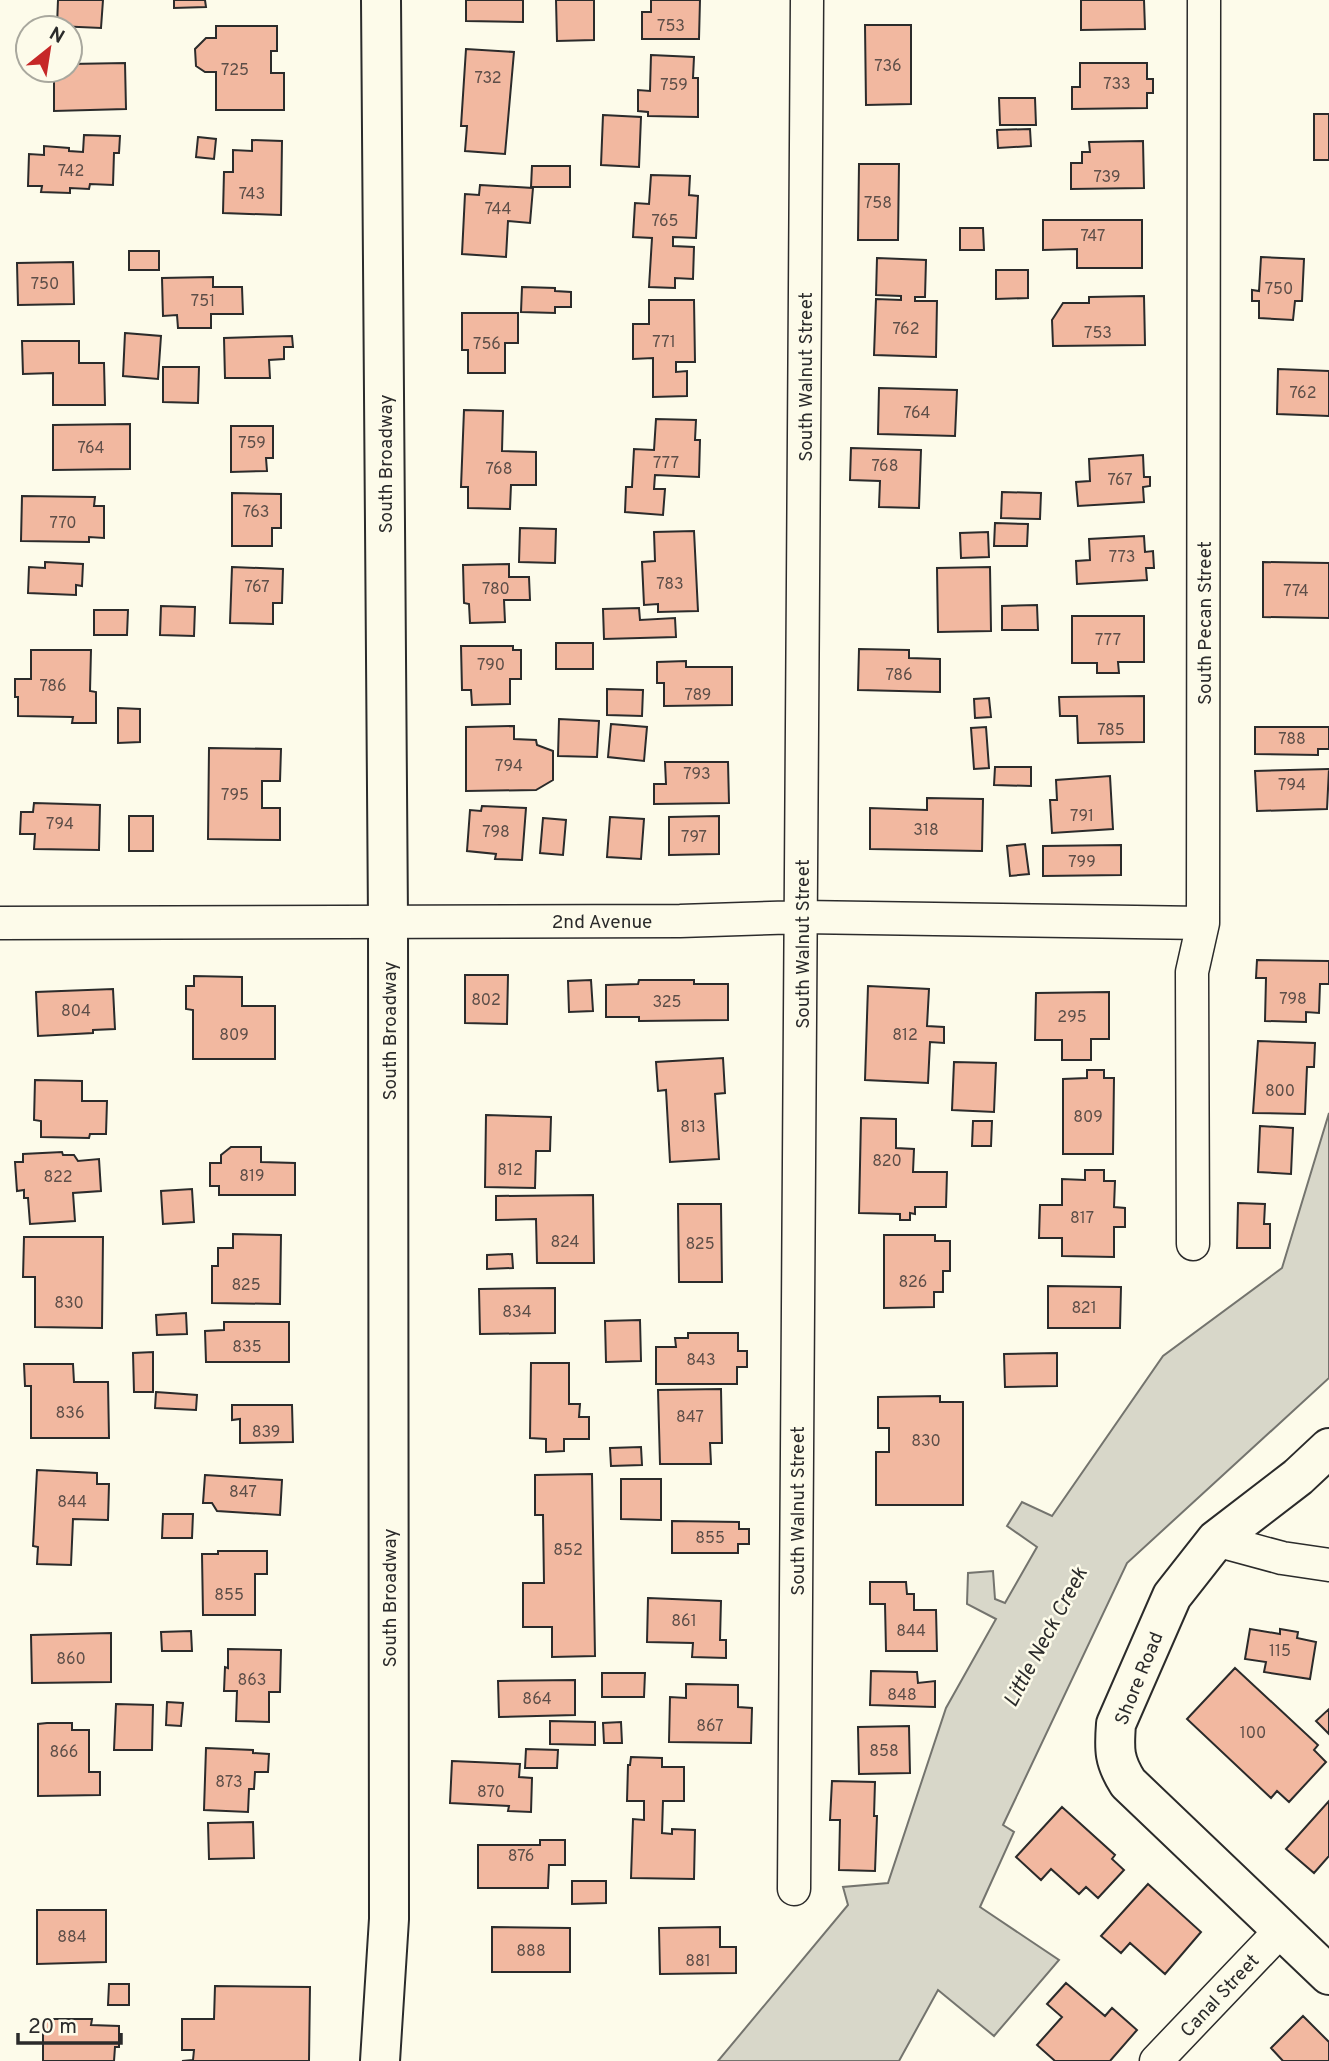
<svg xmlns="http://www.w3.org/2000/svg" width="1329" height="2061" font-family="Overpass,sans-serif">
<rect width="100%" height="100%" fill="#fdfbea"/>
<path fill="#d8d7c9" stroke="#74746e" stroke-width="2" d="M1329 1113V1378L1127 1563 1003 1825 1014 1832 980 1907 1059 1960 994 2036 938 1990 899 2061H718L848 1905 843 1887 888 1883 946 1708 996 1619 967 1604 968 1573 993 1571 995 1599 1005 1603 1037 1547 1007 1526 1022 1502 1052 1516 1163 1356 1282 1268Z"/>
<path fill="#f2b8a0" stroke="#2b2b2b" stroke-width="2" d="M58 0H103L101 28 57 26Z
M174 0H205L206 7 174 8Z
M466 0H523V22L466 21Z
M556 0H594V40L557 41Z
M651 0H700L699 39H642V12H651Z
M1081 0H1144L1145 29 1081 30Z
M865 25H911V104L866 105Z
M216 26H277V51H271V73H284V110H216V72H205L196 66 195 49 206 38H216Z
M466 49 514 52 505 154 465 151 467 126H461Z
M651 55 694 57 693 78H698V117L648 116V112L638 111V90L650 91Z
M125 63 126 109 54 111V70H70V64Z
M1080 63H1147V79H1153V93H1147V108L1072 109V87H1080Z
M999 98H1035L1036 125H1000Z
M1314 114H1329V160H1314Z
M603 115 641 117 639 167 601 165Z
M1030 129 1031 146 998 148 997 130Z
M84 135 120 136 119 153H114L113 185 90 184 89 189 70 188V193L41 192 42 186H28L29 154 44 155V146L69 148V151L83 152Z
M198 137 216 139 214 159 196 157Z
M252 140 282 141 281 215 223 213 224 172H233V150L252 151Z
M1143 141 1144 188 1071 189V163H1082V152H1090L1089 142Z
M859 164H899L898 240H858Z
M532 166H570V187H531Z
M651 175 690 176 689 195 698 196 696 238 673 237V246L694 247 693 279 675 278V288L649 287 652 238 633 237 635 203 649 204Z
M480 185 533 188 530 223 508 221 506 257 462 254 465 194 479 195Z
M1043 220H1142V268H1077V249L1043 250Z
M960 228H983L984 250H960Z
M129 251H159V270H129Z
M1261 257 1304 259 1302 301H1295L1293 320 1259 318V301H1252V290L1259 291Z
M877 258 926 260 925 297H915V301H937L936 357 874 355 876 299 901 300V296L876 295Z
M73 262 74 304 18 305 17 263Z
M996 270H1028V298L996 299Z
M213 277V287H242L243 314H211V328H178L177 315 163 316 162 278Z
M522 287 555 288V291L571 292V307H555V313L521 312Z
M1144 296 1145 345 1053 346 1052 320 1063 303H1089V297Z
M649 300H694L695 362H676V372L687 371V396L653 397V358L633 359V324H649Z
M462 313H518V343H505V373H468V350H462Z
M125 333 161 336 158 379 123 376Z
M292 336 293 347H284V359L269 360 270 378H225L224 338Z
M22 341H79V363H104L105 405H53V373L23 374Z
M163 367H199L198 403 163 402Z
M1278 369 1329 371V416L1277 414Z
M879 388 957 390 955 436 878 434Z
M464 410 503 411 502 451 536 452V485H511L510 509 468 508V487H461Z
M656 419 696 420 695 440H700L699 477 655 475 654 489H665L663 515 625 512 626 487H632L634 449 654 450Z
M130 424V469L53 470V425Z
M231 426H273V458H266L267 471 231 472Z
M851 448 921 450 919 508 879 507 880 481 850 480Z
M1143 455 1144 477H1150V486L1143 487 1144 502 1078 506 1076 482 1090 481 1089 459Z
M1002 492 1041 493 1040 519 1001 518Z
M232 493 281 494V528H272V546H232Z
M22 496 95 497 94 506H104V538L89 537V542L21 541Z
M995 523 1028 524 1027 546H994Z
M520 528 556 529 555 563 519 562Z
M694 531 698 611 658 612V604L644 605 642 562 655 561 654 532Z
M988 532 989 557 961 558 960 533Z
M1144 536 1145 552 1153 551 1154 568H1146L1147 580 1077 584 1076 561 1090 560 1089 539Z
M45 562 83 564 82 586 76 585V595L28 593 29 567 45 568Z
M1263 562 1329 563V618L1263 617Z
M509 564V577H529L530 600H504L505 622 470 623 469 604 464 603 463 565Z
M232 567 283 569 282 603H273V624L230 623Z
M990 567 991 631 938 632 937 568Z
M1037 605 1038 630H1002V606Z
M161 606 195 607 194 636 160 635Z
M639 608 640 620 675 618 676 637 604 639 603 609Z
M94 610H128L127 635H94Z
M1072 616H1144V662H1118L1119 673H1097V663H1072Z
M556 643H593V669H556Z
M461 646H513V650H521V679H510V704L472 705 471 690H462Z
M859 649 909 650V658L940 659V692L858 690Z
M31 650H91L90 691 96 692V723H72L73 717 18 716V697H15V679H31Z
M686 661V667H732V705L664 706V683H657V662Z
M607 689 643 690 642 716 607 715Z
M1144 696V742L1078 743 1077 716H1060L1059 697Z
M989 698 991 717 975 718 974 699Z
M118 708 140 709V742L118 743Z
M559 719 599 721 597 757 558 756Z
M611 724 647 727 644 761 608 757Z
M514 726V739L536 740 537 745 553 751V780L536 790 466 791V727Z
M986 727 989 768 974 769 971 728Z
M1255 727H1329V749H1318V755L1255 754Z
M209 748 281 749 280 781H262V808H280V840L208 839Z
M665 762H728L729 803 654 804V784H666Z
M995 767H1031V786L994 785Z
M1329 769 1327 809 1257 811 1255 771Z
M1110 776 1113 829 1052 833 1050 800H1057L1056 780Z
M927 798 983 799 982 851 870 849V808L927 810Z
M34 803 100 805 99 850 34 849 35 834H20L21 812H33Z
M482 806 526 808 522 860 495 859 496 854 467 851 470 810 481 811Z
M129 816H153V851H129Z
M719 816V854L669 855V817Z
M610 817 644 819 641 859 607 857Z
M543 818 566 820 563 855 540 853Z
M1025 844 1029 874 1010 876 1007 846Z
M1121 845V875L1043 876V846Z
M1257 960 1329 961V984H1320L1319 1013 1306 1012V1022L1265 1021 1266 978H1256Z
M465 975H508L507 1024 465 1023Z
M194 976 242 977V1006H275V1059H193V1010L186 1009V986H194Z
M591 980 593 1011 569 1012 568 981Z
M639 980H694V984H728V1020L639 1021V1017H606V985L638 984Z
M868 986 929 989 927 1026 944 1027V1043L930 1042 928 1083 865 1080Z
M113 989 115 1029 93 1030V1033L38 1036 36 992Z
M1109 992V1039H1091V1060H1062V1040H1035L1036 993Z
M1258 1041 1315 1043 1314 1067H1307L1305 1114 1253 1113Z
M723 1058 725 1093 715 1094 719 1159 670 1162 666 1090 658 1091 656 1062Z
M954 1062 996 1063 994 1112 952 1110Z
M1087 1070H1104V1078H1114L1113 1154H1063V1079L1087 1078Z
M35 1080 82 1081V1101H107L106 1134H90L89 1138 41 1137V1121L34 1120Z
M486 1115 551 1117 550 1151H536L535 1188 485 1187Z
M861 1118 896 1119V1148L914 1149 913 1172H947L946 1207H915V1214L910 1213V1220H900V1214L859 1213Z
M973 1121H992L991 1146H972Z
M1260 1126 1293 1128 1291 1174 1258 1172Z
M231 1147H261V1162L295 1163V1195H219V1186H210V1163H221V1155Z
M62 1152 63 1155H74L78 1161 99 1159 101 1191 73 1193 75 1221 30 1224 28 1198H24V1190L17 1191 15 1162H23V1154Z
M1085 1170H1104V1181H1115L1114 1207 1125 1208V1227H1114V1257L1062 1256V1238H1039L1040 1205H1062V1179L1085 1180Z
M192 1189 194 1222 163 1224 161 1191Z
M593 1195 594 1263H537L536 1219 496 1220V1196Z
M1238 1203 1265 1204 1264 1224H1270V1248H1237Z
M678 1204H721L722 1282H679Z
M233 1234 281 1235 280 1304 212 1303V1266H218V1248H233Z
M884 1235H935V1241H950V1271H943V1292H934V1307L884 1308Z
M24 1237H103L102 1328 35 1327V1277H23Z
M512 1254 513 1268 487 1269V1255Z
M1048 1286 1121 1287 1120 1328H1048Z
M555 1288V1333L480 1334 479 1289Z
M186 1313 187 1334 157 1335 156 1315Z
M640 1320 641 1361 606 1362 605 1321Z
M224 1322H289V1362H206L205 1331 224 1330Z
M688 1333H738V1351H747V1367H737V1384H656V1347H676L675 1338H688Z
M153 1352V1392H134L133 1353Z
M1057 1353V1386L1005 1387 1004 1354Z
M531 1363H569V1404H580L579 1417H589V1439H564V1451L546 1452V1439L530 1438Z
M24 1364H73L74 1382H108L109 1438H31V1386H25Z
M721 1389 722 1443H710L711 1464H660L658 1390Z
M156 1392 197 1395 196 1410 155 1408Z
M940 1396V1402H963V1505H876V1452H889V1428H878V1397Z
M232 1405H292L293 1442 240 1443V1419L232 1420Z
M641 1447 642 1465 611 1466 610 1448Z
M37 1470 97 1473V1484H109L108 1520 73 1519 71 1565 37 1564 38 1547 33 1546Z
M592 1474 595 1656 552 1657V1627H523V1583H544L543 1515H535V1475Z
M205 1475 282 1480 280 1515 217 1511 212 1503H203Z
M621 1479H661V1520L621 1519Z
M163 1514H193L192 1538H162Z
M672 1521 739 1522V1529H749V1544H738V1553H672Z
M218 1551H267V1574H255V1615H203L202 1554H218Z
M870 1582H906L907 1594H914V1610H936L937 1651H886L885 1604H870Z
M648 1598 721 1601 720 1640H726V1658L692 1657 693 1643 647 1642Z
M1250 1629 1280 1634V1629L1298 1632 1297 1638 1316 1642 1310 1679 1264 1672 1266 1662 1245 1659Z
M191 1631 192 1651H162L161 1632Z
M111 1633V1682L32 1683 31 1635Z
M228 1649 281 1650 280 1692H269V1722L236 1721 237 1691H224L225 1667 228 1668Z
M1235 1668 1318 1745 1314 1750 1326 1762 1289 1802 1277 1791 1271 1798 1187 1719Z
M871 1671 917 1672 918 1683 935 1681V1707L870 1705Z
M602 1673H645L644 1697H602Z
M575 1680V1715L499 1717 498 1681Z
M686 1684 738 1685V1707L752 1708 751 1743 669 1742 670 1697 686 1698Z
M167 1702 183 1703 181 1726 166 1725Z
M116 1704 153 1705 152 1750H114Z
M1329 1709V1734L1316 1721Z
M550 1721 595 1722V1745L550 1744Z
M621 1722 622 1743H604L603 1723Z
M47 1723H72V1730H89V1772H100V1795L38 1796V1724Z
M909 1726 910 1773 859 1774 858 1727Z
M206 1748 253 1750V1753L269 1754 268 1772H255L254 1789H249L248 1812 204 1810Z
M526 1749 558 1750 557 1768H525Z
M631 1757 662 1758V1767H684V1801H663L662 1833 672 1834V1829L695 1830 694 1879 631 1878 633 1819 644 1820V1801H627L628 1765H630Z
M452 1761 520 1764 519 1777 532 1778 531 1812 508 1811 509 1806 450 1803Z
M832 1781 875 1782 874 1816H877L875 1871 839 1870 840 1820H830Z
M1329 1801V1856L1314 1873 1286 1849Z
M1062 1807 1115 1855 1112 1859 1124 1870 1098 1898 1086 1887 1079 1894 1051 1869 1041 1880 1016 1857Z
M253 1822 254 1858 209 1859 208 1823Z
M540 1840H565V1865H549L548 1888H478V1845H540Z
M572 1881H606V1903L572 1904Z
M1148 1884 1201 1932 1165 1974 1130 1943 1121 1953 1101 1936Z
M37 1910H106V1962L37 1964Z
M492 1927 570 1928V1972H492Z
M720 1927V1947H736V1973L660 1974 659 1928Z
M1066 1983 1105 2016 1112 2008 1137 2030 1110 2061H1055L1037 2045 1062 2017 1047 2004Z
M109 1984H129V2005H108Z
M215 1986 310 1987 309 2061H182L193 2060 194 2050H182V2019H214Z
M1303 2016 1329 2042V2061H1283L1271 2048Z
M43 2019H92L91 2025 119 2026V2047H115L114 2061H43Z"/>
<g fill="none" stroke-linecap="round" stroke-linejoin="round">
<defs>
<path id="street" d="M0 923 680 921 802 917 1203 923
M1193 1244 1192 972 1203 923 1204 0
M1216 1540 1282 1558 1329 1565
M794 1889 807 0
M1156 2061 1281 1930"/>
<path id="secondary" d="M1329 1448 1298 1477 1216 1540 1172 1596 1116 1724C1114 1750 1114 1761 1128 1783L1329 1975
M380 2061 389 1919 388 920 381 0"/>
</defs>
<use href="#street" stroke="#2b2b2b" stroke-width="35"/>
<use href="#secondary" stroke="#2b2b2b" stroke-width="42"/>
<use href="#street" stroke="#fdfbea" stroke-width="32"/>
<use href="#secondary" stroke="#fdfbea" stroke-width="38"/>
</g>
<g text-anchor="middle" stroke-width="5" stroke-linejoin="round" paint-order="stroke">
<g font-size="16" fill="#5d4e48">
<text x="671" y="31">753</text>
<text x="888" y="71">736</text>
<text x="235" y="75">725</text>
<text x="488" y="83">732</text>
<text x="1117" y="89">733</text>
<text x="674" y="90">759</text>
<text x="71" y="176">742</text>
<text x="1107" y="182">739</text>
<text x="252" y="199">743</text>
<text x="878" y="208">758</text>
<text x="498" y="214">744</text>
<text x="665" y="226">765</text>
<text x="1093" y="241">747</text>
<text x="45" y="289">750</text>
<text x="1279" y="294">750</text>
<text x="203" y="306">751</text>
<text x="906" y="334">762</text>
<text x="1098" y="338">753</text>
<text x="664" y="347">771</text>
<text x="487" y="349">756</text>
<text x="1303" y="398">762</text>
<text x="917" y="418">764</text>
<text x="252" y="448">759</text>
<text x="91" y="453">764</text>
<text x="666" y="468">777</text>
<text x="885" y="471">768</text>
<text x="499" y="474">768</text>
<text x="1120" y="485">767</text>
<text x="256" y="517">763</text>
<text x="63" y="528">770</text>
<text x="1122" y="562">773</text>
<text x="670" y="589">783</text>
<text x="257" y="592">767</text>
<text x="496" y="594">780</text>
<text x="1296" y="596">774</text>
<text x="1108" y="645">777</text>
<text x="491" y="670">790</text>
<text x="899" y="680">786</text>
<text x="53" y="691">786</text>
<text x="698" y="700">789</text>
<text x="1111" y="735">785</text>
<text x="1292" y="744">788</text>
<text x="509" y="771">794</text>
<text x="697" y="779">793</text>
<text x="1292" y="790">794</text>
<text x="235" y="800">795</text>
<text x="1082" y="821">791</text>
<text x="60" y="829">794</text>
<text x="926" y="835">318</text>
<text x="496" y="837">798</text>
<text x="694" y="842">797</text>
<text x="1082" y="867">799</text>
<text x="1293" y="1004">798</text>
<text x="486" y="1005">802</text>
<text x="667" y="1007">325</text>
<text x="76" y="1016">804</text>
<text x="1072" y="1022">295</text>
<text x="234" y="1040">809</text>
<text x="905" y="1040">812</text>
<text x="1280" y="1096">800</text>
<text x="1088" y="1122">809</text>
<text x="693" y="1132">813</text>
<text x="887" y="1166">820</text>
<text x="510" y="1175">812</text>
<text x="252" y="1181">819</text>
<text x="58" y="1182">822</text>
<text x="1082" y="1223">817</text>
<text x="565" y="1247">824</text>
<text x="700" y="1249">825</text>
<text x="913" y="1287">826</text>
<text x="246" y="1290">825</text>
<text x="69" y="1308">830</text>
<text x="1084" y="1313">821</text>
<text x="517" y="1317">834</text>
<text x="247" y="1352">835</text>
<text x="701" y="1365">843</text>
<text x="70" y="1418">836</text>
<text x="690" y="1422">847</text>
<text x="266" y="1437">839</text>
<text x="926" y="1446">830</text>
<text x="243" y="1497">847</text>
<text x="72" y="1507">844</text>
<text x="710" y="1543">855</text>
<text x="568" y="1555">852</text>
<text x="229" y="1600">855</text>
<text x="684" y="1626">861</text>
<text x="911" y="1636">844</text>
<text x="1280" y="1656">115</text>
<text x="71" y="1664">860</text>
<text x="252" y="1685">863</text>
<text x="902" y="1700">848</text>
<text x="537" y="1704">864</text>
<text x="710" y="1731">867</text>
<text x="1253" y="1738">100</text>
<text x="884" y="1756">858</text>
<text x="64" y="1757">866</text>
<text x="229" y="1787">873</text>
<text x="491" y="1797">870</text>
<text x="521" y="1861">876</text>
<text x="72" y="1942">884</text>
<text x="531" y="1956">888</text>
<text x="698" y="1966">881</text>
</g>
<g font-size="19" fill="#2b2b2b" stroke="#fdfbea">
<text transform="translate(805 377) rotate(-90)" y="7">South Walnut Street</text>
<text transform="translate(385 464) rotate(-90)" y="7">South Broadway</text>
<text transform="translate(1204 623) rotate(-90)" y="7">South Pecan Street</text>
<text x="602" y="928">2nd Avenue</text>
<text transform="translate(802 944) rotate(-90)" y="7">South Walnut Street</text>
<text transform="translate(389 1031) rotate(-90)" y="7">South Broadway</text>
<text transform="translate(797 1511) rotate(-90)" y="7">South Walnut Street</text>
<text transform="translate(389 1598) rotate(-90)" y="7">South Broadway</text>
<text transform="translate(1138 1678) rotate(-68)" y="7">Shore Road</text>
<text transform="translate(1219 1995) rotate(-47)" y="7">Canal Street</text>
</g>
<g font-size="21" font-style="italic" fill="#2b2b2b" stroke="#fdfbea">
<text transform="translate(1045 1637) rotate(-62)" y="7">Little Neck Creek</text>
</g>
</g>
<g transform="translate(49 49) rotate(30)"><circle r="33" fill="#fdfbea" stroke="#a9a89e" stroke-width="2"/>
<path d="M0-5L12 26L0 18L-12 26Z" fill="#c62828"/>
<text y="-10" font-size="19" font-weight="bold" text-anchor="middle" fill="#2b2b2b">N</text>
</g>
<path d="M18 2033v10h103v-10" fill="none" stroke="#2b2b2b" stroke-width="3.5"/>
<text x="28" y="2033" font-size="21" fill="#2b2b2b" stroke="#fdfbea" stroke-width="5" paint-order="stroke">20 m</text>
</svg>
